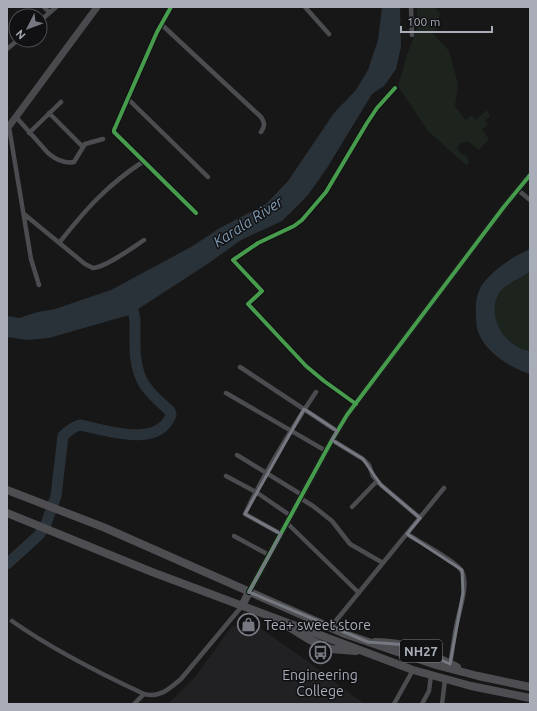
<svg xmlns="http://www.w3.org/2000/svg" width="537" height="711" font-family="Ubuntu,sans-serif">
<rect width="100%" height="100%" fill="#171717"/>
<path fill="#212123" d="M256 625 310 663 364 704H165L171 701 195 677 232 626Z"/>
<path fill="#1d241e" d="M417 7H434L440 13 437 27 433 33 449 51 458 84 455 106 466 121 471 115 476 120 487 110 490 116 485 120 488 125 482 129 489 139 479 150 469 142 460 143 457 149 461 154 467 156 469 163 466 165 428 131 398 86 407 55 417 28Z
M530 272V351C504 347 486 316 499 293 504 285 522 277 530 272Z"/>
<path fill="#2a3239" d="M382 7H400L401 47 396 69 384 86 372 94 327 168 308 195 282 221 241 240 209 263 129 315 49 338 26 340 7 337V316L19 318 38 312 55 309 111 290 191 247 220 228 266 204 288 181 334 113 356 90 368 70 378 40Z
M530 249V272C522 277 504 285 499 293 486 316 504 347 530 351V374C513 369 487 353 480 336 476 329 476 320 476 312 475 301 478 289 485 281 497 267 514 256 530 249Z"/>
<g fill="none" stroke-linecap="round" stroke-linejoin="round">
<path stroke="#2a3239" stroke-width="11" d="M7 564 39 535 46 524 56 496 63 436C68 431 73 427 80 425 106 430 158 449 171 415L170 411C161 403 151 395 144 384 133 366 135 343 135 323 135 315 132 307 130 299"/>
<path stroke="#4b4c50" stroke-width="4.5" d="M44 7 49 12
M171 7 157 32 114 130V132L196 213
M305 7 329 34
M411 7 412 35
M40 21 56 7
M161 24 261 117C265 123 265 126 261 132
M7 49 18 40
M127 98 208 177
M49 113 82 146
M16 117 48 153C55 159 64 164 74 162L85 144 103 139
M9 127 31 259 39 285
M29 133 61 102
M518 190 530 200
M24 214 85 264 93 268C106 267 132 248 144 240
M59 243C86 209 107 185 144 161
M240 367 337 431
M226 393 326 451
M356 404 324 381 306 366 248 304 262 291 233 260 258 243 294 226 302 220 326 192 367 123 377 108 395 88
M332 440 363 459 369 465 373 476 381 485 420 518
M237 455 302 495
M226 476 256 492 291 516
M300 498 313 506 332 521 350 544 383 563
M352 507 377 481
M287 523 359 593
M281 534 245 514C265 471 290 431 316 392
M407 534C418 541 455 560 461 570 469 581 461 605 458 618 454 633 453 649 450 664
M234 536 269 555
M12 621C53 650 99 673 144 694
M330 628 444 488
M134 704 144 694C160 698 169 689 181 679L242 606
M394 704 413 670
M422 704 429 691 431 675
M442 704 445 680"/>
<path stroke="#4b4c50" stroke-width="6" d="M249 592 332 440 347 415 503 208 530 175"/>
<path stroke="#4a4a4e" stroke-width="7" d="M7 129 97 7"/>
<path stroke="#4e4e52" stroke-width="8" d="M7 490 103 527 345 634 436 665 478 676 530 687
M7 513 152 572 413 670 471 686 530 698
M242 606 249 592
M289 627 310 640 331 649 356 651
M375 642C407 642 429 653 457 667"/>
<defs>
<path id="cycleway" d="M171 7 157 32 114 130V132L196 213
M356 404 324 381 306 366 248 304 262 291 233 260 258 243 294 226 302 220 326 192 367 123 377 108 395 88
M249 592 332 440 347 415 503 208 530 175"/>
</defs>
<use href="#cycleway" stroke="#111113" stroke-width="6"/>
<use href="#cycleway" stroke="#469c4c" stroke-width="4"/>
</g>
<path fill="none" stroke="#757880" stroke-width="3" stroke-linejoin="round" d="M304 409 337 431 332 440 363 459 381 485 420 518 407 534 462 570 463 593 450 664 408 645 368 642 249 592 281 534 245 514Z"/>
<defs>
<symbol id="shop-ring" viewBox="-11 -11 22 22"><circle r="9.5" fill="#111113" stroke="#757880" stroke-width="1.5"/><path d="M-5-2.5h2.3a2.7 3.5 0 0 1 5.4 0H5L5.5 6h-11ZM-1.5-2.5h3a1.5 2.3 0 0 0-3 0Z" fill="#757880"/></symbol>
<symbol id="bus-ring" viewBox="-11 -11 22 22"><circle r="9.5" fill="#111113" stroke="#757880" stroke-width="1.5"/><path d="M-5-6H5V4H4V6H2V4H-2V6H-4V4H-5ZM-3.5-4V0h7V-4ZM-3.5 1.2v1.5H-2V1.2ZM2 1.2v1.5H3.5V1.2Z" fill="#757880"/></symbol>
</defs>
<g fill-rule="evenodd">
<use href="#shop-ring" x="236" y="612" width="25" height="25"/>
<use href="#bus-ring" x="308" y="640" width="25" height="25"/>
</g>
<g text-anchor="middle" stroke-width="3" stroke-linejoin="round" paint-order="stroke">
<rect fill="#111113" stroke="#7b7e86" stroke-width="1" x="400" y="640" width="42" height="22" rx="3"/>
<g font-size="13" font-weight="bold" fill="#a8adb8">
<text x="421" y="656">NH27</text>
</g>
<g font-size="14" fill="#a8adb8" stroke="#111113" text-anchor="start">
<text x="264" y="630">Tea+ sweet store</text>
<text x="320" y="680" text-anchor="middle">Engineering<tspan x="320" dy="16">College</tspan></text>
</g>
<g font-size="15" font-style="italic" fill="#7f9bb3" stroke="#111113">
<text transform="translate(248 222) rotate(-33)" y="5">Karala River</text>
</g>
</g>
<rect width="537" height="711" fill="none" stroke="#a8adb8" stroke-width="16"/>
<g transform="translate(28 28) rotate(228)"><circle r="19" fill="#111113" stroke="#4d4f55"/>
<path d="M0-3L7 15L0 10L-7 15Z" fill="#757880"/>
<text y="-6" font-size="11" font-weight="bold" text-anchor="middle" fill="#a8adb8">N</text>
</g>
<path d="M401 26v6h91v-6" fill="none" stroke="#a8adb8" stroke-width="2"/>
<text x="407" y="26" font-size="12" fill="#a8adb8" stroke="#111113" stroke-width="3" paint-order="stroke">100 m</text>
</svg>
